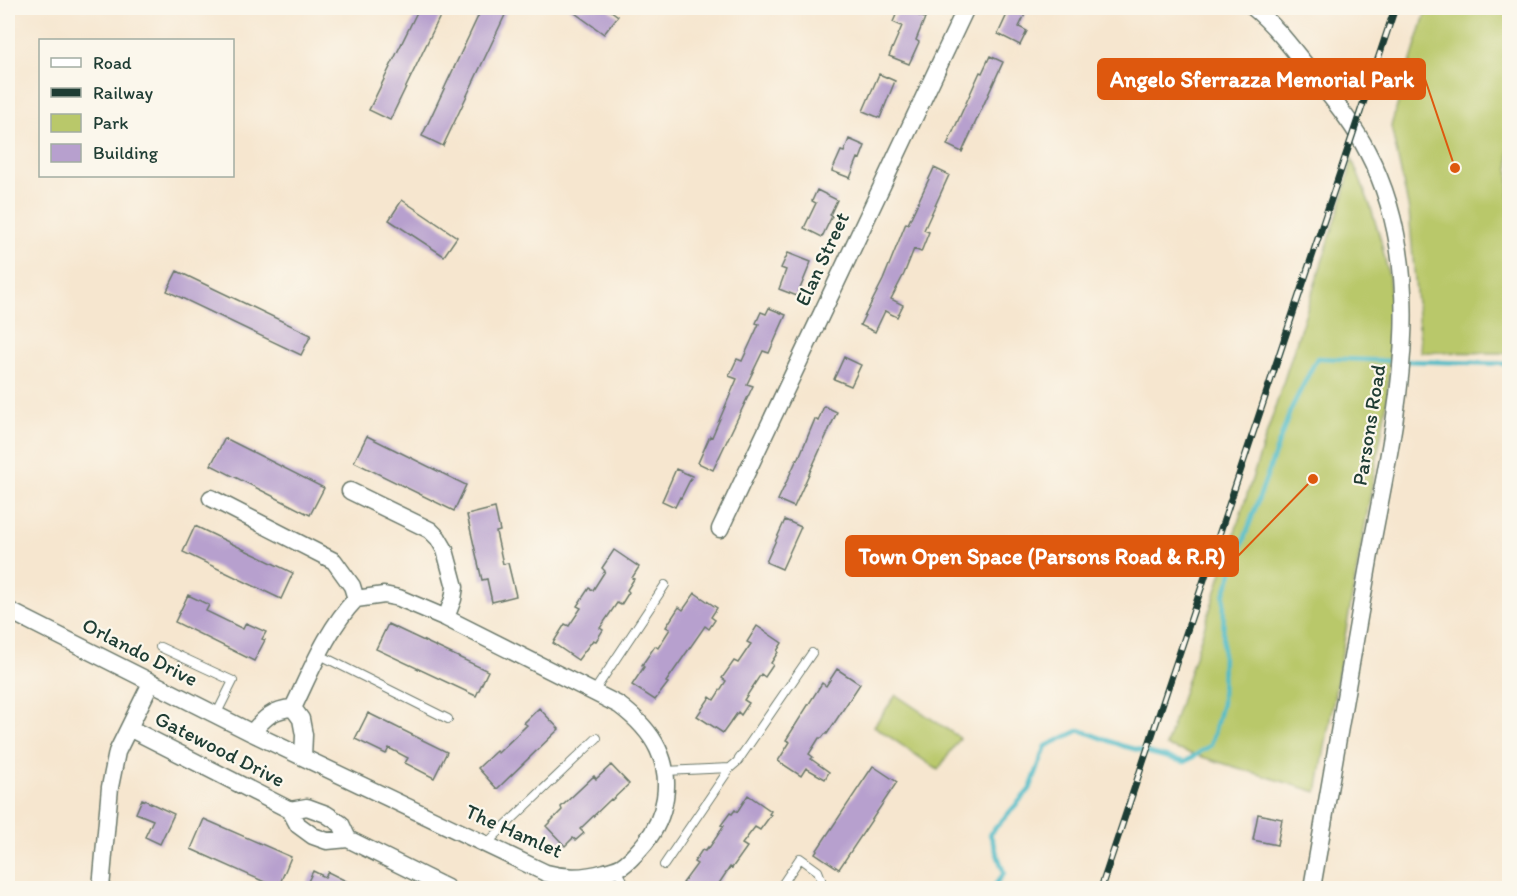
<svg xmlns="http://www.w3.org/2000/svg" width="1517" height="896" font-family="Itim,sans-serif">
<rect width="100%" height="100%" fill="#fbf7ec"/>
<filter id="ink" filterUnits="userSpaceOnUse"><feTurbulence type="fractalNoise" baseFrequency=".0167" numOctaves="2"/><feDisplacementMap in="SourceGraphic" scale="12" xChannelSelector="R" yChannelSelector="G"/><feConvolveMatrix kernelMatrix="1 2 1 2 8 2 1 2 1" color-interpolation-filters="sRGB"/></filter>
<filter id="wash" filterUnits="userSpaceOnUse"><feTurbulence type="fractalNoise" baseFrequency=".008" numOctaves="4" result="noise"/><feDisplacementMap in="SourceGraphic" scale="24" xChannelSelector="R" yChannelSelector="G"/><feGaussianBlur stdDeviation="1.35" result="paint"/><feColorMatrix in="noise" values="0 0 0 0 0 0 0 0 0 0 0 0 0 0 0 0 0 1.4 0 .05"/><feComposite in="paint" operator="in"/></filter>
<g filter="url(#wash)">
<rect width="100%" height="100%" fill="#f6e6cf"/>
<path fill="#b9c86a" stroke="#6c824f" stroke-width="1.5" d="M1427 8H1509V353L1421 352 1409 210 1391 126Z
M1352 159 1370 205 1381 241 1389 278 1392 313 1387 402 1317 792 1166 746 1344 194Z
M896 695 960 738 938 770 874 726Z"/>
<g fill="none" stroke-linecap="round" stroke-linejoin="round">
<path stroke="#4ebbc7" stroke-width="4.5" d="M1405 361 1510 364
M993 888 1004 873 990 834 1030 789 1046 746 1080 730 1123 746 1185 762 1211 745 1222 703 1224 595 1291 409 1317 358 1397 361"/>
</g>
<g id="blocks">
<path fill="#b7a0ce" d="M419 8H444L390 120 369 110Z
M482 8H494L506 13 443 146 422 136Z
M568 8H607L618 16 604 34Z
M899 8 925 18 916 40 919 42 909 64 889 56 902 26 893 22Z
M1010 8H1028L1019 27 1027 31 1020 45 998 34Z
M990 56 1003 62 962 152 947 145 980 72 982 73Z
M879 74 895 81 880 118 863 111Z
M849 139 865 146 860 159 858 158 850 178 832 171 841 151 844 152Z
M934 168 949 175 924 230 929 232 921 252 914 249 904 274 891 299 903 305 897 317 885 311 875 332 860 325 883 280 906 223 908 224Z
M817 190 837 200 830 215 832 216 822 237 804 228 816 203 812 201Z
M402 200 457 237 444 256 389 220Z
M788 253 811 262 797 296 779 289 786 270 781 268Z
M177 271 311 335 301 355 167 291Z
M769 308 786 315 769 353 763 351 747 384 753 386 713 470 698 463 710 436 712 437 737 379 729 376 737 359 742 361 759 324 756 323 761 312 766 314Z
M844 357 861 365 851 386 834 379Z
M824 406 837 412 794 507 778 500 797 459 798 460 815 419 818 421Z
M367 436 466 485 454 511 354 462Z
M225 438 324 488 310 515 211 465Z
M676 469 692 476 681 498 680 497 675 507 662 501Z
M495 508 500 531 496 532 503 564 508 563 516 596 492 602 487 579 482 580 467 515Z
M785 520 801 527 782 569 766 562Z
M195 526 293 573 281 599 183 552Z
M614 550 639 567 632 578 634 579 627 590 629 592 621 605 617 603 600 628 603 630 596 641 593 640 578 660 553 643 565 624 569 626 581 608 577 606 589 588 593 590 605 571 602 568Z
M695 593 717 608 711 617 715 620 709 629 705 626 666 682 668 683 655 700 632 685 644 667 642 665 655 646 658 648 670 629 666 627 679 607 683 610Z
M188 595 209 605 206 611 243 629 246 623 266 632 262 639 265 640 254 661 175 622Z
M388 624 488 671 476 696 376 649Z
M757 626 782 643 777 651 778 652 771 663 773 665 765 677 761 674 744 700 749 703 741 715 738 712 723 733 697 716 710 697 714 700 726 681 722 678 734 661 738 663 751 644 747 642Z
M837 669 860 684 827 734H825L822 738H819L809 754 813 757 811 759 829 772 825 779 806 768 801 776 778 761 790 742 786 740 822 683 826 686Z
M539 708 559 729 497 789 478 768 496 751 498 753 527 725 524 723Z
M368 713 447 752 434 778 405 763 408 758 389 748 386 754 355 739Z
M611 765 629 784 612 800 611 799 580 829 584 833 576 840 573 838 565 846 546 826 562 810 561 807 594 776 596 779Z
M873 766 897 782 839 869 815 853Z
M748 795 771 811 769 814 771 815 760 830 755 827 742 844 747 847 732 868 730 867 716 888H691L683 883 697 864 694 862 702 850 705 851 708 847 709 848 724 826 721 825 730 813 732 814 735 810 737 812Z
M142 799 174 814 160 844 145 837 153 820 136 813Z
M1258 814 1282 819 1277 845 1253 840Z
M204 819 291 857 278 888 191 849Z
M313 871 325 877 328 872 360 888H305Z"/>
</g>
</g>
<g filter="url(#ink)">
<use href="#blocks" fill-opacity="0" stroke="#6a786a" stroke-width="1.5"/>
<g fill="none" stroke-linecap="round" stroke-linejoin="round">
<defs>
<path id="lane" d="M160 647 233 681 216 715
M320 655 448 719
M593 693 665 585
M665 771 730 768 737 762 812 653
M486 844 597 738
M664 865 730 768
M617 869 627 888
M780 888 800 858 818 871 821 879 818 888"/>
<path id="street" d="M1254 8C1278 28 1296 54 1316 78 1334 101 1354 125 1367 151 1434 278 1393 427 1369 560 1350 670 1331 779 1312 888
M350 491 430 530 438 538 445 550 455 587 453 599 446 618
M720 529 966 8
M8 610 252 733 546 873C567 879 585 878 605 872 611 870 617 869 622 866 631 860 638 851 645 843 666 817 673 780 658 749 649 730 635 717 619 705L446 618 399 598 384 595 356 599 352 586 334 561 211 498
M293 708C311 671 327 629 356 599
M293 708 301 719 304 735 303 757
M129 728 290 810 298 825 313 836 327 841 348 839 447 888
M252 733C264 718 273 709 293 708
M290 810 307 807 326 814 341 824 348 839
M101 888 110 787 117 752 151 683"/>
</defs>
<use href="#lane" stroke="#6a786a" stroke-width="10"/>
<use href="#street" stroke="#6a786a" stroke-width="19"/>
<use href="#lane" stroke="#fff" stroke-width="8"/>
<use href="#street" stroke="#fff" stroke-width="16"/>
<defs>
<path id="rail" d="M1101 888 1395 8"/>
</defs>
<use href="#rail" stroke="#1f3d34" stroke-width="7"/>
<use href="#rail" stroke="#fbf7ec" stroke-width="4.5" stroke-dasharray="14" stroke-linecap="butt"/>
</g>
</g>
<g text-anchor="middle" stroke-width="4.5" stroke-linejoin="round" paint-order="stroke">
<g font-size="21" fill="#1f3d34" stroke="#fbf7ec">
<text transform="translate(822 259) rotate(-65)" y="7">Elan Street</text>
<text transform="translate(1369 425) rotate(-81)" y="7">Parsons Road</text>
<text transform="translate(140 652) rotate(27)" y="7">Orlando Drive</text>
<text transform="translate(220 749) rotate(27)" y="7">Gatewood Drive</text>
<text transform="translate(514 831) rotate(24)" y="7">The Hamlet</text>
</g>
</g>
<path fill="none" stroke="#de580e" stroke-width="2" d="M1455 168L1425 79M1313 479L1238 556"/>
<g fill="#de580e" stroke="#fbf7ec" stroke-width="2">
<circle cx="1455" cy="168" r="6"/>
<circle cx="1313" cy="479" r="6"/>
</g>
<g fill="#de580e" stroke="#de580e" stroke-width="2">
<rect x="1098" y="59" width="327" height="40" rx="6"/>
<rect x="846" y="536" width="392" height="40" rx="6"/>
</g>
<g font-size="22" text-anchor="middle" font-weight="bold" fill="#fff">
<text x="1262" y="87">Angelo Sferrazza Memorial Park</text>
<text x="1042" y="564">Town Open Space (Parsons Road &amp; R.R)</text>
</g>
<rect width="1517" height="896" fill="none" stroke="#fbf7ec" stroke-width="30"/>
<rect x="39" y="39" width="195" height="138" fill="#fbf7ec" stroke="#a3ada2" stroke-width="1.5"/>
<rect x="51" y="58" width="30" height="9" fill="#ffffff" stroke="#a3ada2" stroke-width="1.5"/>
<text x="93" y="69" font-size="18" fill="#1f3d34">Road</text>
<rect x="51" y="88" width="30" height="9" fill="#1f3d34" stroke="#a3ada2" stroke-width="1.5"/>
<text x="93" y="99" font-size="18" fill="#1f3d34">Railway</text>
<rect x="51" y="114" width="30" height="18" fill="#b9c86a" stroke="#a3ada2" stroke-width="1.5"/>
<text x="93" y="129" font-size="18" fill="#1f3d34">Park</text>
<rect x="51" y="144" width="30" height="18" fill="#b7a0ce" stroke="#a3ada2" stroke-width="1.5"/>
<text x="93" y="159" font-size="18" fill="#1f3d34">Building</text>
</svg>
